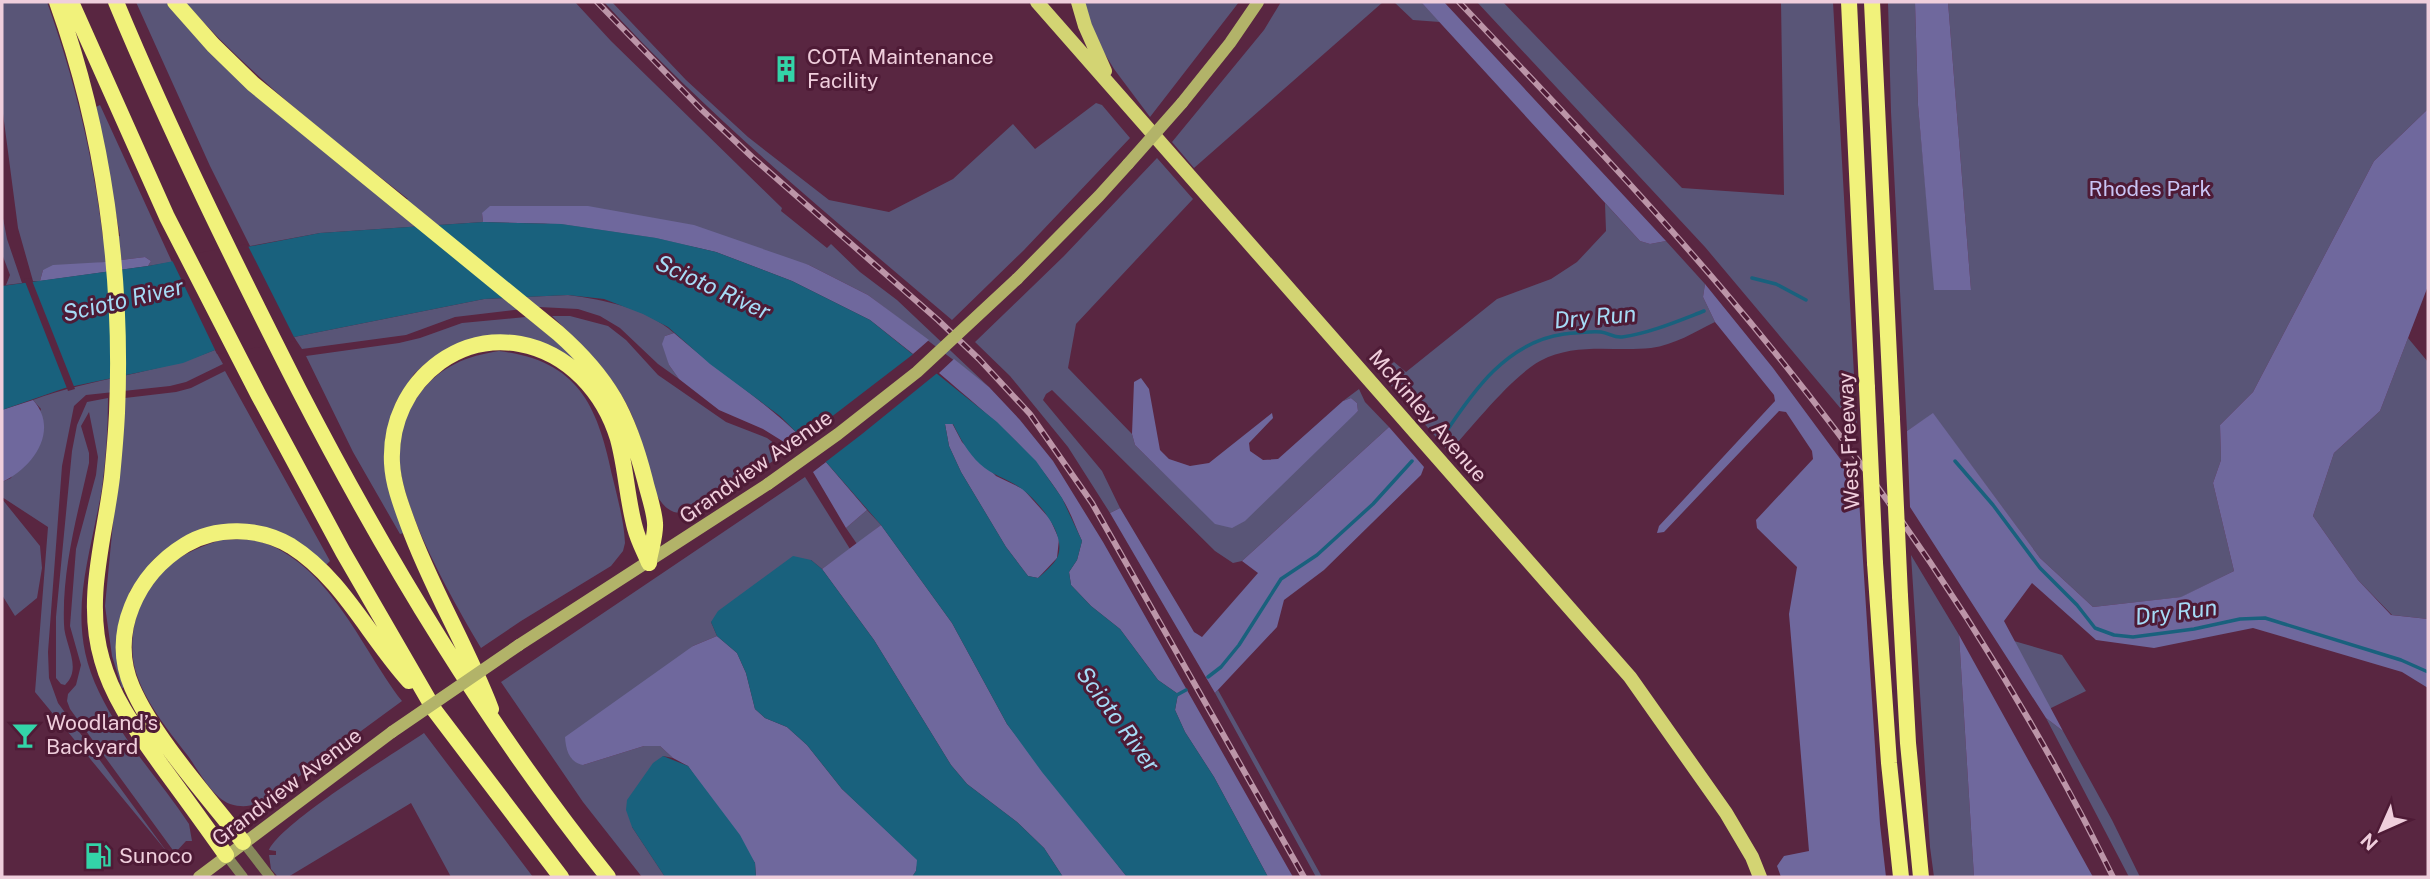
<svg xmlns="http://www.w3.org/2000/svg" width="2430" height="879" font-family="'Public Sans',sans-serif">
<rect width="100%" height="100%" fill="#592641"/>
<path fill="#595577" d="M2 2H47C75 80 93 156 103 238L120 236 96 107 100 105 172 262 148 266 151 261 145 257 43 270 40 281H33L18 228 2 106Z
M136 2H167L385 201 408 199C330 137 251 77 185 2H575L611 41 782 208 781 211 827 248 831 244 860 272 897 300 989 387 868 295 809 265 482 213 483 222 320 233 250 246 210 166Z
M604 2H612L686 80 748 137 829 200 889 212 953 179 1013 124 1035 149 1096 103 1102 105 1130 138 1024 250 952 320C832 218 710 118 604 2Z
M1082 2H1239L1150 117 1114 69 1100 46Z
M1281 2H1383L1194 168 1172 142 1264 30Z
M1394 2H1421L1440 22 1413 20Z
M1477 2H1503L1682 188 1784 195 1781 2H1833L1857 428 1705 247Z
M1888 2H1915L1918 105 1935 290H1971L1948 2H2428V109L2374 161 2253 392 2220 425 2221 460 2213 483 2234 571 2182 597 2093 607 2040 558 1933 414 1907 431 1891 112Z
M1157 158 1193 199 1076 324 1068 368 1132 434 1135 445 1215 523 1358 411 1357 403 1351 398 1343 401 1359 389 1365 402 1389 427 1242 561 1233 563 1215 551 1052 390 1046 394 1043 400 1102 471 1120 508 1110 513 1068 447 1010 376 975 342 1064 256Z
M1605 203 1640 241 1650 244 1666 241 1705 284 1703 297 1715 322C1695 332 1674 345 1651 348 1613 352 1576 342 1540 361 1510 378 1473 426 1449 452L1380 373 1394 362 1406 372 1497 299 1551 279 1577 262 1606 231Z
M2 213 7 239 22 283 6 285 10 275 2 254Z
M568 295C605 300 646 308 674 333L665 336 669 365 679 379 658 364 620 328 600 316 578 309 539 307 455 317 406 335 302 349 294 337 484 299Z
M552 316H570L608 326 626 340 658 375 726 422 767 438 786 452C766 465 696 520 674 512 649 503 646 453 638 431 622 382 588 351 552 316Z
M526 317 567 350 589 372 555 350 452 347 426 363 414 374 396 402 385 439V472L404 533 400 534 353 452 306 356 399 343 420 338 462 323Z
M2408 338 2428 362V619L2392 615 2358 580 2313 516 2334 453 2380 411Z
M215 350 223 364 186 382 170 386 86 395 74 406 62 466 48 652 49 678 58 703 167 852 35 692 48 527 2 497V482L11 478 41 409 33 400C92 378 156 374 215 350Z
M499 351C580 361 598 407 613 479 618 500 624 521 625 543L623 551 611 566 521 621 481 648C453 601 401 510 399 457 398 433 407 410 421 392 441 366 467 356 499 351Z
M225 371 330 561 326 565 273 531 168 548 154 559 130 591 124 609 127 686 122 688 112 656 105 606 125 398 176 392 191 388Z
M108 398C108 428 106 458 102 488 90 560 64 621 99 692 122 740 159 779 189 824L192 841H186L175 853 70 709 67 701 68 694 76 685 81 665 70 626 76 549 96 475 98 457 89 412 81 426 89 453V463C77 516 62 569 64 624 64 644 83 668 65 685L61 684 56 678V617L72 451 77 425 87 402Z
M805 477 850 549 822 569 811 560 711 622 717 636 693 646 583 765 644 746H660L673 758 663 756 632 827 665 877H642L583 802 501 682Z
M2 499 40 546 42 568 37 598 15 616 2 595Z
M867 510 881 525 857 544 846 528Z
M221 540C233 540 247 538 258 541 328 561 361 648 402 701L271 797C257 805 246 809 230 804 212 797 199 771 188 756 168 730 144 701 135 669 126 634 140 589 168 566 184 553 202 546 221 540Z
M1911 555 1959 635 1974 877H1934L1930 847Z
M2014 641 2062 655 2086 691 2049 709Z
M1218 690 1322 877H1316L1215 693Z
M2046 718 2063 731 2112 820 2140 877H2129Z
M424 733 533 877H451L411 803 288 877H278L271 869 269 855H276V851L269 850C282 822 393 754 424 733Z"/>
<path fill="#6f689d" d="M1421 2H1444L1666 241 1650 244 1640 241Z
M1915 2H1948L1971 290H1934L1918 105Z
M2428 109V286L2380 411 2334 453 2313 516 2358 580 2391 615 2428 619V688L2402 672 2253 628 2154 648 2096 640 2032 583 2004 621 2063 731 2046 718 1910 507 1907 431 1933 413 2040 558 2093 607 2181 597 2234 571 2213 483 2221 460 2220 425 2253 392 2374 161Z
M490 206H588L694 225 809 265 868 295 929 340 913 354 870 320 792 281 716 252 656 238 561 224 483 222 482 213Z
M145 257 151 261 148 266 40 281 43 270 53 265 105 262Z
M1705 284 1773 368 1858 483 1880 824 1886 877H1781L1777 866 1784 856 1809 851 1789 614 1797 567 1757 528 1756 520 1813 459 1812 451 1786 412 1779 411 1664 532 1657 533 1659 526 1775 401 1774 395 1715 322 1703 297Z
M674 333C716 370 764 400 803 439L792 447 763 429 719 410 679 379 669 365 662 344 665 336Z
M954 359 989 387 1020 420 1053 461 1103 542 1293 877H1268L1214 777 1185 732 1175 710 1178 694 1158 680 1120 629 1091 606 1071 585 1069 572 1077 560 1082 541C1075 526 1070 510 1061 497 1030 447 983 411 939 373Z
M1141 378 1149 389 1160 450 1169 459 1190 466 1209 463 1272 413 1273 418 1249 443 1250 451 1263 460 1278 459 1343 401 1351 398 1357 403 1358 411 1245 521 1232 528 1215 524 1135 445 1132 434 1134 382Z
M33 400C60 430 33 468 2 482V410Z
M952 423 962 442 996 476 1023 489 1050 519 1059 539 1057 558 1038 578 1028 576 1006 547 961 472 949 446 945 424Z
M1389 427 1424 467 1421 475 1324 570 1284 600 1277 627 1215 693 1110 513 1120 508 1194 632 1202 637 1258 573 1242 561Z
M826 462 867 510 846 528 813 472Z
M881 525 952 623 1007 724 1127 877H1063L1044 848 1017 822 967 784 951 765 874 640 822 569Z
M1959 635 2093 877H1974Z
M717 636 737 653 746 673 755 709 765 718 787 727 807 745 842 789 918 860 916 871 912 877H756L755 863 688 766 673 758 660 746H644L583 765C569 762 566 750 565 737L693 646Z"/>
<path fill="#19617d" fill-rule="evenodd" d="M483 222 561 224 656 238 716 252 792 281 870 320 997 422 1036 461 1062 498 1082 541 1077 560 1069 572 1071 585 1091 606 1120 629 1158 680 1178 694 1175 710 1185 732 1214 777 1268 877H1127L1042 772 1007 724 952 623 881 525 826 462 780 416 710 364 668 327 643 314 604 299 568 295 484 299 294 337 215 350 183 363 65 388 2 410V286L148 266 320 233ZM945 424H953C960 438 968 453 980 464 993 476 1009 479 1022 489 1039 502 1068 536 1057 558 1053 565 1044 573 1038 578L1028 576 1006 547 961 472 949 446Z
M793 556 811 560 822 569 874 640 951 765 967 784 1017 822 1044 848 1063 877H912L916 871 917 860 842 789 807 745 787 727 765 718 755 709 746 673 737 653 717 636 711 622 718 611Z
M663 756 688 766 740 835 755 863 756 877H665L632 827 626 810 627 800 653 763Z"/>
<path fill="#592641" d="M247 244 296 341 217 354 171 258Z
M31 278 75 389 68 391 24 279Z
M916 352 941 370 862 434 823 464 800 441Z"/>
<g fill="none" stroke-linecap="round" stroke-linejoin="round">
<path stroke="#19617d" stroke-width="3.5" d="M1752 278 1776 284 1806 300
M1444 435C1473 391 1507 342 1564 334 1575 333 1590 331 1601 332 1609 333 1614 338 1622 337 1650 333 1678 321 1704 311
M1955 461 1993 505 2040 568 2077 605 2095 628 2114 635 2133 637 2194 629 2240 619 2265 618 2401 660 2428 672
M1208 677 1221 667 1239 645 1281 579 1317 555 1373 504 1412 461
M1175 696 1186 690"/>
<path stroke="#87885b" stroke-width="10" d="M243 842 270 877
M226 855 243 877"/>
<path stroke="#b2b369" stroke-width="12" d="M1182 103 1230 43 1258 2
M1017 279 1099 196 1128 164
M519 645 768 484
M199 877 392 732"/>
<path stroke="#d3d473" stroke-width="14" d="M1037 2 1630 677 1726 813 1752 857 1760 877
M1078 2 1085 26 1105 71"/>
<path stroke="#f1f27b" stroke-width="16" d="M57 2C104 133 123 274 117 413 116 434 114 456 112 477 105 537 84 599 102 660 113 700 138 732 161 765 183 795 205 825 226 855
M71 2 167 217 259 396 343 552 435 711 561 877
M116 2C171 134 234 262 299 390 388 562 487 726 608 877
M175 2 213 45 253 84 558 333C609 378 628 414 645 480 648 493 654 509 655 523 656 534 651 549 649 560
M1849 2 1867 388
M1872 2 1892 419
M1875 563 1889 763 1901 877
M1900 596 1908 743 1921 877
M491 709C467 646 431 588 408 524 401 505 393 484 392 463 390 423 407 386 440 362 464 345 491 339 520 344 569 353 604 393 618 439 626 468 627 499 635 528 638 540 644 551 649 563
M243 842C208 797 154 738 132 687 109 633 137 574 185 545 216 526 259 527 291 546 342 578 369 637 409 681"/>
<defs>
<path id="rail" d="M597 2 701 109 752 157 938 320 979 359 1030 414 1092 503 1304 877
M1459 2C1549 97 1639 191 1724 291 1875 469 2010 667 2113 877"/>
</defs>
<use href="#rail" stroke="#bc95a8" stroke-width="6"/>
<use href="#rail" stroke="#4e1b36" stroke-width="3.5" stroke-dasharray="10" stroke-linecap="butt"/>
<path stroke="#b2b369" stroke-width="12" d="M1128 164 1182 103
M768 484 838 434 917 372 1017 279
M392 732 519 645"/>
<path stroke="#f1f27b" stroke-width="16" d="M1867 388 1875 563
M1892 419 1900 596"/>
</g>
<defs>
<symbol id="building-bare" viewBox="-9 -9 18 18"><path d="M-4-6H4V6H1V3H-1V6H-4ZM-2.5-4.3h1.7v1.8h-1.7ZM.8-4.3h1.7v1.8H.8ZM-2.5-1h1.7V.8h-1.7ZM.8-1h1.7V.8H.8Z" fill="#33d4a8" stroke="#4e1b36" stroke-width="2.5" paint-order="stroke"/></symbol>
<symbol id="bar-bare" viewBox="-9 -9 18 18"><path d="M-6-5H6L.8 .8V4.5H3.5V6h-7V4.5H-.8V.8Z" fill="#33d4a8" stroke="#4e1b36" stroke-width="2.5" paint-order="stroke"/></symbol>
<symbol id="fuel-bare" viewBox="-9 -9 18 18"><path d="M-5.5-6h7V0h2V4h1.3V-2.5L3-4.5l.8-.8L6-3V5H2.5V1h-1V6h-7ZM-4.2-4.7v3.2H.2V-4.7Z" fill="#33d4a8" stroke="#4e1b36" stroke-width="2.5" paint-order="stroke"/></symbol>
</defs>
<g fill-rule="evenodd">
<use href="#building-bare" x="767" y="50" width="38" height="38"/>
<use href="#bar-bare" x="6" y="716" width="38" height="38"/>
<use href="#fuel-bare" x="79" y="837" width="38" height="38"/>
</g>
<g text-anchor="middle" stroke-width="6" stroke-linejoin="round" paint-order="stroke">
<g font-size="21" fill="#efcedc" stroke="#4e1b36" text-anchor="start">
<text x="807" y="64">COTA Maintenance<tspan x="807" dy="24">Facility</tspan></text>
<text x="46" y="730">Woodland’s<tspan x="46" dy="24">Backyard</tspan></text>
<text x="119" y="863">Sunoco</text>
</g>
<g font-size="21" fill="#c9c4f4" stroke="#4e1b36">
<text x="2150" y="196">Rhodes Park</text>
</g>
<g font-size="21" fill="#efcedc" stroke="#4e1b36">
<text transform="translate(1428 416) rotate(49)" y="7">McKinley Avenue</text>
<text transform="translate(1849 441) rotate(-93)" y="7">West Freeway</text>
<text transform="translate(756 467) rotate(-35)" y="7">Grandview Avenue</text>
<text transform="translate(287 787) rotate(-37)" y="7">Grandview Avenue</text>
</g>
<g font-size="23" font-style="italic" fill="#a5dbf6" stroke="#4e1b36">
<text transform="translate(713 287) rotate(25)" y="8">Scioto River</text>
<text transform="translate(123 300) rotate(-13)" y="8">Scioto River</text>
<text transform="translate(1595 317) rotate(-5)" y="8">Dry Run</text>
<text transform="translate(2176 612) rotate(-7)" y="8">Dry Run</text>
<text transform="translate(1118 719) rotate(54)" y="8">Scioto River</text>
</g>
</g>
<rect width="2430" height="879" fill="none" stroke="#efcedc" stroke-width="7"/>
<g transform="translate(2381 830) rotate(225)" stroke="#4e1b36" stroke-width="5" paint-order="stroke">
<path d="M0-5L12 26L0 18L-12 26Z" fill="#efcedc"/>
<text y="-10" font-size="19" font-weight="bold" text-anchor="middle" fill="#efcedc">N</text>
</g>
</svg>
